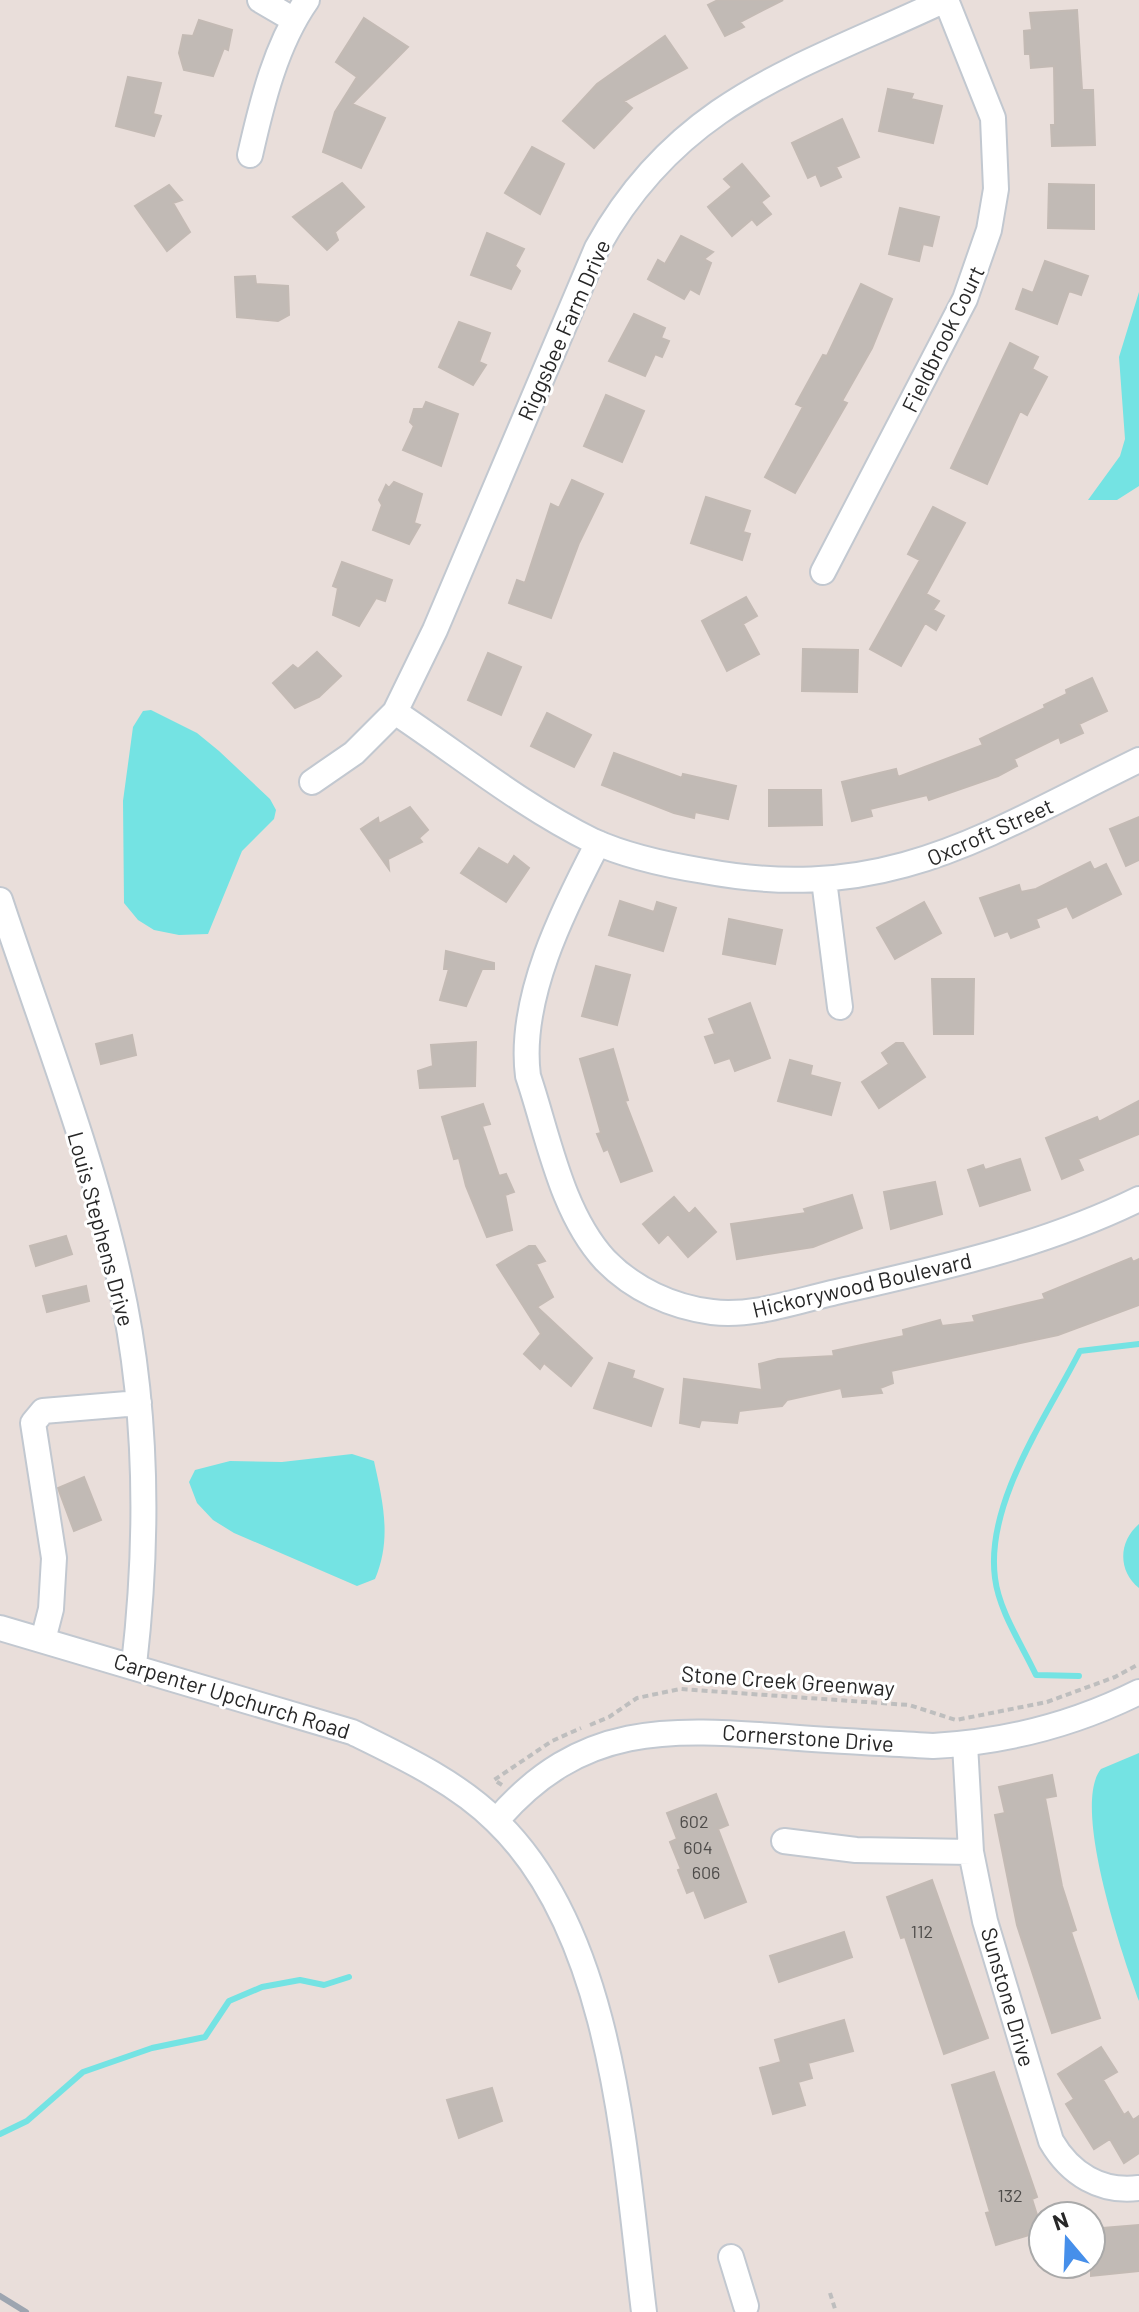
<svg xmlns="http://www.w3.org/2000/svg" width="1139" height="2312" font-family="Barlow,sans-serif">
<rect width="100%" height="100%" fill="#e9deda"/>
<path fill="#74e3e3" d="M1139 292V486L1117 500H1088L1120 456 1125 439 1119 357Z
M151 710 197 733 219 751 270 799 276 810 274 819 242 851 208 934 179 935 154 930 138 920 124 903 123 801 133 727 143 711Z
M352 1454 374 1461C383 1502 392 1539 375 1579L357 1586 234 1533 213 1520 197 1503 189 1482 195 1470 230 1461 282 1462Z
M1139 1524V1588C1117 1570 1119 1541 1139 1524Z
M1139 1753V2001C1123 1957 1071 1806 1101 1769Z"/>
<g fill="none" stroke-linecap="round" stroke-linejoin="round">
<path stroke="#74e3e3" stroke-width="6" d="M1079 1676 1036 1675C1022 1645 999 1611 995 1578 985 1503 1047 1416 1080 1351L1139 1344
M0 2134 27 2121 83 2072 152 2048 205 2037 229 2001 262 1987 300 1980 324 1985 349 1977"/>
</g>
<path fill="#c1bab5" stroke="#c3bab4" stroke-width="2" d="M718 0H783L740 22 744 27 725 36 708 5Z
M1077 10 1082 90H1093L1095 145 1052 146 1051 125H1055L1054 66 1031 68 1030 54H1025L1024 31 1032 30 1030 13Z
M364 18 408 47 352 104 385 118 361 168 323 152 335 112 357 77 336 62Z
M199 20 232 30 228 50 224 48 213 76 184 70 179 53 183 35 193 36Z
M665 36 687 68 624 101 632 108 594 148 563 121 597 84Z
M128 77 161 83 153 114 161 116 154 136 116 126Z
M888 89 913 94 911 99 942 106 933 143 879 131Z
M842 119 859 157 836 167 841 177 821 186 816 174 808 178 792 143Z
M532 147 564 164 540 214 505 193Z
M742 164 769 196 761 202 771 214 757 225 752 219 732 236 708 207 732 187 724 179Z
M342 183 364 207 335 232 338 240 327 250 293 217Z
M1049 184 1094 185V229L1048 228Z
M169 185 182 200 173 203 190 232 167 251 135 206Z
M900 208 939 217 932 246 923 244 919 261 889 254Z
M487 233 524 249 515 266 520 271 511 289 471 275Z
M681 236 713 252 704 259 711 263 699 294 690 289 684 299 648 279 658 260 665 264Z
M1045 261 1088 276 1081 295 1069 291 1057 324 1016 309 1023 289 1033 293Z
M255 276 256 284 288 286 289 315 278 321 237 317 235 277Z
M861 284 892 299 872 348 842 401 847 403 795 493 765 477 803 407 796 404 823 355 827 356Z
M634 314 665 328 661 338 669 341 662 357 655 354 645 376 609 361Z
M459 322 490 333 479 362 486 365 473 385 439 367Z
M1010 343 1038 357 1032 369 1047 377 1027 415 1020 411 987 484 951 468Z
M606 395 644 411 622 462 584 446Z
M426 402 458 414 441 466 403 450 414 426 410 422 414 409H423Z
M572 480 603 494 579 543 551 618 509 603 517 580 525 583 551 504 559 508Z
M394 482 422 494 414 523 420 525 409 544 373 530 382 505 379 500 386 485 389 488Z
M706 497 750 511 743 532 750 534 742 560 691 543Z
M933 507 965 523 926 594 939 601 933 610 944 616 936 630 925 623 901 666 870 649 920 560 908 554Z
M342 562 392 580 385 601 376 598 359 626 333 615 338 588 333 586Z
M746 597 757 616 743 624 759 654 727 671 702 621Z
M803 649 858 650 857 692 802 691Z
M317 652 341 676 319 697 295 708 273 683 293 665 298 669Z
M488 653 521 667 501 715 468 700Z
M1092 678 1107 711 1079 724 1083 733 1061 743 1059 737 1014 759 1017 766 998 776 929 800 927 795 870 809 872 816 852 821 842 782 896 769 898 777 983 745 980 739 1045 708 1044 705 1067 694 1066 690Z
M547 713 591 735 574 767 531 746Z
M614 753 682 778 683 774 736 786 728 819 695 812 694 818 674 813 602 785Z
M769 790H821L822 825 769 826Z
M410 807 428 830 419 838 422 842 388 859 389 869 361 829 378 818 379 824Z
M1139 817V860L1126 866 1110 829Z
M479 848 508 865 514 856 529 868 506 902 461 873Z
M1090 862 1094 870 1106 864 1121 894 1073 918 1067 906 1036 919 1039 927 1011 938 1008 931 995 936 980 898 1019 885 1021 892 1036 889Z
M620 901 654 912 657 902 676 908 663 951 609 935Z
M924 902 941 933 895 959 877 928Z
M729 919 782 930 775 964 723 954Z
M446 951 494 963V969H482L466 1006 440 1000 449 969H444Z
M596 966 630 975 617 1025 582 1016Z
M932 979H974L973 1034H934Z
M750 1003 770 1058 735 1071 730 1058 715 1063 705 1037 715 1034 709 1019Z
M132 1035 136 1055 101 1064 96 1044Z
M476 1042 475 1086 420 1088 418 1071 433 1066 431 1045Z
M896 1043H903L925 1077 879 1108 862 1082 889 1064 882 1053Z
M613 1049 628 1100 625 1101 652 1171 621 1182 608 1149 604 1151 597 1134 601 1133 580 1059Z
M790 1060 812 1066 810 1075 840 1083 831 1115 778 1101Z
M1139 1101V1134L1078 1159 1083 1170 1062 1179 1046 1138 1097 1117 1099 1122Z
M483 1104 490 1124 482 1126 499 1176 506 1174 514 1192 505 1195 512 1230 487 1237 466 1186 459 1158 454 1159 442 1117Z
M1020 1159 1030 1190 980 1206 968 1170 983 1165 985 1170Z
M935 1182 942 1214 891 1229 884 1192Z
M852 1195 862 1228 813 1247 737 1259 731 1224 806 1213 804 1209Z
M674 1197 689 1214 695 1208 716 1232 688 1257 668 1234 659 1243 643 1224Z
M66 1236 72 1254 36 1266 30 1246Z
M529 1246H535L545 1261 536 1264 553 1297 537 1307 592 1358 571 1386 544 1363 540 1369 524 1354 541 1334 497 1265Z
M1131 1258 1133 1262 1139 1259V1305L1058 1335 891 1371 893 1383 880 1388 882 1393 843 1397 841 1388 787 1400 782 1406 739 1411 737 1423 701 1420 699 1427 680 1423 684 1379 762 1390 759 1364 778 1359 834 1356 833 1351 904 1336 903 1330 940 1320 942 1326 975 1322 973 1316 1045 1299 1043 1294Z
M86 1286 89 1301 47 1312 43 1296Z
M609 1363 634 1371 632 1378 663 1389 651 1426 594 1408Z
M84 1477 101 1520 74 1531 58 1488Z
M1052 1775 1056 1796 1045 1798 1062 1886 1076 1930 1071 1932 1100 2018 1052 2033 1017 1925 995 1815 1005 1813 999 1787Z
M716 1794 728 1825 718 1829 746 1902 705 1918 694 1890 687 1893 678 1870 681 1869 670 1842 677 1839 667 1813Z
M932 1880 988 2038 944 2054 905 1937 901 1938 887 1897Z
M844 1932 852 1957 779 1982 770 1956Z
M844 2020 853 2051 808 2063 812 2078 798 2082 805 2105 773 2114 760 2068 781 2062 775 2040Z
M1101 2047 1117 2072 1103 2080 1124 2115 1128 2112 1133 2120 1139 2116V2153L1124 2163 1110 2139 1094 2149 1066 2104 1074 2099 1058 2074Z
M994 2072 1037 2197 1032 2199 1042 2231 996 2245 986 2213 990 2212 952 2085Z
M492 2088 502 2121 459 2138 447 2100Z
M1139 2225V2271L1091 2276V2229Z"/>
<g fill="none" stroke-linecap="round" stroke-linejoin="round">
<defs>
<path id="minor" d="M260 0 294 20
M250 155C262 102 276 44 307 0
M823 572 965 299 989 230 996 189 993 118 946 0
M395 712C461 756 522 806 593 841 628 857 667 865 704 871 886 905 985 835 1139 760
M312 782 354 753 395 712 435 630 597 248C679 99 801 68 945 0
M598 843C563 910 518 999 528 1076 548 1135 561 1212 605 1260 633 1289 672 1307 712 1312 752 1317 793 1302 832 1293 937 1269 1041 1247 1139 1199
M824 880 840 1007
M0 900C41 1024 91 1151 119 1277 148 1405 149 1535 134 1665
M0 1628 352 1732C401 1756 457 1782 496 1821 615 1935 625 2158 644 2312
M43 1640 51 1609 54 1558 33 1423 43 1411 139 1403
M965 1744 971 1852 985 1921 1051 2141C1070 2174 1101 2193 1139 2188
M496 1821C581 1722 668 1728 787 1737 836 1741 884 1743 933 1746 1005 1742 1075 1724 1139 1692
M784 1841 856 1850 971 1852
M731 2257 746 2306"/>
</defs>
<use href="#minor" stroke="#c2c8d0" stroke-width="28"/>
<path stroke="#bebebe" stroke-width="4" stroke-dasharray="6 4" stroke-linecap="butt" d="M590 1725 609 1717 637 1698 680 1689 909 1705 956 1720 1047 1702 1115 1677 1139 1664
M502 1785 494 1780 552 1741 581 1728
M830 2293 836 2312"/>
<use href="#minor" stroke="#fff" stroke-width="24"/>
<path stroke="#9da5b0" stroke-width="6" d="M0 2296 26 2312"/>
</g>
<g text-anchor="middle" stroke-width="6" stroke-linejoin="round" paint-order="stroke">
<g font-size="18" fill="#4e4c4a">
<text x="694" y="1828">602</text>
<text x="698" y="1854">604</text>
<text x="706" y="1879">606</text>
<text x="922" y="1938">112</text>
<text x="1010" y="2202">132</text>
</g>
<g font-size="22" fill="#272727" stroke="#fff">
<text transform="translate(564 330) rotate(-66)" y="8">Riggsbee Farm Drive</text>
<text transform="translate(943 339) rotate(-64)" y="8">Fieldbrook Court</text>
<text transform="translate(990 832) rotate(-24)" y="8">Oxcroft Street</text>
<text transform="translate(101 1229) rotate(75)" y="8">Louis Stephens Drive</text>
<text transform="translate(862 1285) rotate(-13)" y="8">Hickorywood Boulevard</text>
<text transform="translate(788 1681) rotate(4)" y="8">Stone Creek Greenway</text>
<text transform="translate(232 1696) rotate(17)" y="8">Carpenter Upchurch Road</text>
<text transform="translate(808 1738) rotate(4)" y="8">Cornerstone Drive</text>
<text transform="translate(1008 1997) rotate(74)" y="8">Sunstone Drive</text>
</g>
</g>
<g transform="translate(1067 2240) rotate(341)"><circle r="38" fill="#ffffff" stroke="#a9a9a9" stroke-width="2"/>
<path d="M0-6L14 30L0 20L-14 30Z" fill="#468fea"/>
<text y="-12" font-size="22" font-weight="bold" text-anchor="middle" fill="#272727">N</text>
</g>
</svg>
